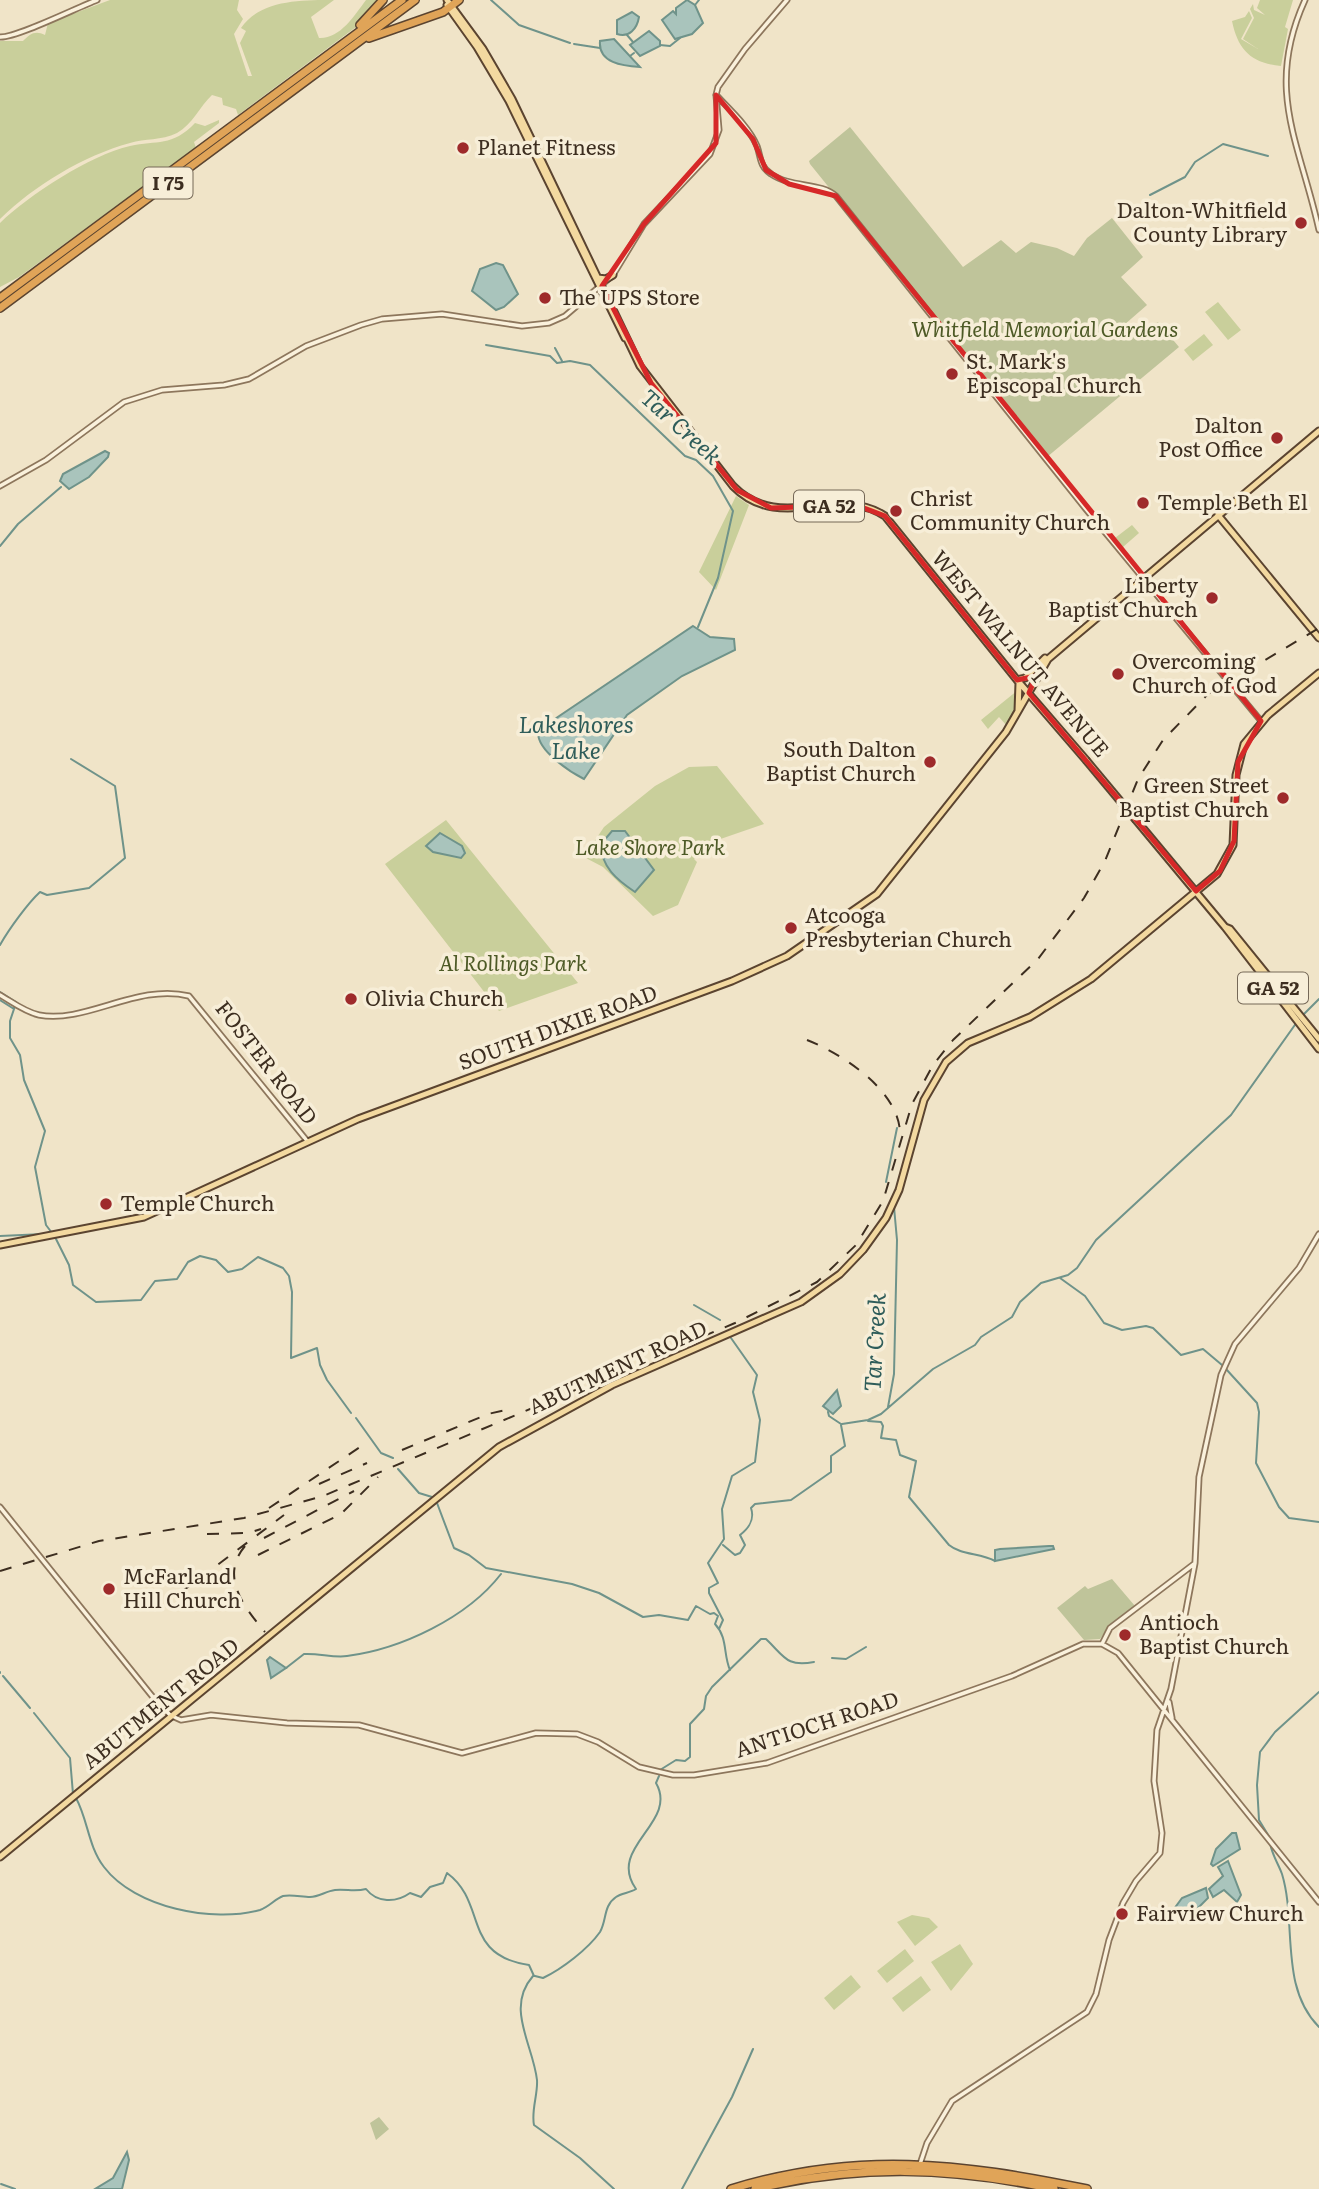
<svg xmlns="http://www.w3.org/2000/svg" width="1319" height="2189" font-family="Literata,serif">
<rect width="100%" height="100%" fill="#f0e4c8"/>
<path fill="#c9cf9b" d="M110 0H239L237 10 243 19 234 34 248 76H252L240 43 246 31 241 28C260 0 300 0 334 0L311 17 319 38C340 39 354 16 366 0H382L356 27 238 115 236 109 223 105 222 98 212 95C200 106 193 124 177 133 161 141 145 138 130 143 83 156 35 185 0 219V41H23C30 34 35 30 45 35L48 23Z
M1260 0H1293L1285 27 1288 29 1281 66C1251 63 1238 50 1232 21L1245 17 1249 11 1252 18 1241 39 1258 49 1243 39 1254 18 1250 9 1253 4 1254 10 1265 15 1257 8Z
M219 120V123L194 142 196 148 19 277 0 287V223C29 195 90 155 130 146 157 140 172 147 195 123L205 126Z
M1218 302 1241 330 1228 340 1205 312Z
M1204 334 1213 345 1193 361 1184 350Z
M736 496 749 505 716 590 699 572Z
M1132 525 1139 533 1123 547 1115 538Z
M1018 690 1015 711 1007 726 999 717 988 729 981 720Z
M717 766 764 824 706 844 694 859 697 862 678 905 653 916 603 867 584 857 604 827 655 786 689 767Z
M446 820 578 983 499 1011 385 864Z
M912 1915 929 1918 938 1927 915 1946 897 1922Z
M960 1944 973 1964 951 1991 931 1962Z
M905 1949 914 1961 887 1983 877 1971Z
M851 1975 861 1987 834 2010 824 1998Z
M921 1976 931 1990 903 2012 892 1998Z"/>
<path fill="#bfc49a" d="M850 127 963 267 1001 240 1016 253 1031 242 1057 248 1074 256 1087 238 1112 218 1143 257 1121 277 1147 305 1124 325 1130 333 1140 335 1158 322 1179 347 1047 457 810 164 809 161Z
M1112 1579 1135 1606 1108 1628 1100 1639 1084 1640 1057 1608 1085 1586 1088 1589Z
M379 2117 389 2129 376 2140 370 2123Z"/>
<path fill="#a9c4bc" stroke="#6f938a" stroke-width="2" d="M687 0 695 5 703 23 692 34 675 39 662 20 673 11 676 14V8Z
M632 12 639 17C637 29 629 38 617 34V20Z
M649 31 660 41V46L640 56 630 45Z
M614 39 640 67C623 66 598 63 600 41Z
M496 263 503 265 518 294 504 307 496 310 472 291 480 269Z
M105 451 109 453 108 457 89 477 69 489 60 481 63 474Z
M693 626 710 637 734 639 735 650 682 676 627 715 584 779C570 772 538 751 538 733L543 727Z
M612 831H625L654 870 635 892C617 880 601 867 601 844Z
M440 833 462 846 465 853 461 858 433 852 426 846Z
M837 1390 841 1406 833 1414 823 1406Z
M1049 1546H1053L1054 1549 995 1561V1550L1000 1549Z
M270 1657 286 1668 271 1678 267 1660Z
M1232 1833H1236L1240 1849 1213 1866 1211 1864 1216 1849Z
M1228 1861 1241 1895 1237 1902 1224 1890 1213 1897 1209 1889 1223 1876 1218 1867Z
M1206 1888 1208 1898 1198 1908 1174 1909 1182 1898Z
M127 2152 129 2160 122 2189H95L113 2178Z"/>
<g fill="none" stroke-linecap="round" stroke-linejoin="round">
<path stroke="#6f938a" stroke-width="2" d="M491 0 519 25 570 43
M695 5 699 0
M627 35 633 42
M574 44 600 48
M660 45 670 46 680 38
M630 56 634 53
M1150 195 1185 177 1195 162 1223 144 1268 156
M486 345 550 356 557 363 570 361 590 365 685 456 696 460 713 476 733 511 718 578 698 627
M555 348 562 361
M0 546 18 524 61 487
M0 945C9 929 28 903 40 892L47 895 89 888 125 858 115 786 71 759
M0 992 16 1002
M0 1000 14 1009
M15 1006 10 1021V1038L20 1055 24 1080 45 1131 35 1167 46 1225 52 1233
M1304 1014 1319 999
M886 1182 897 1128
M0 1236 44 1234
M55 1237 69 1265 73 1285 96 1302 141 1300 155 1281 177 1279 188 1262 200 1256 216 1260 228 1272 242 1269 258 1257 283 1268 289 1276 292 1292 291 1358 317 1348 320 1365 327 1380 351 1413
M1060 1278 1085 1296 1104 1323 1122 1330 1146 1326 1153 1328 1181 1355 1203 1349 1222 1365
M694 1305 720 1320
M1226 1369 1257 1403 1259 1412 1256 1463 1279 1507 1289 1518 1319 1522
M888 1407 894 1374 897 1240 894 1207
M828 1412 829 1416 841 1424
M356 1418 381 1453 393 1458
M868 1421 881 1422 883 1426 881 1438 896 1440 900 1455 916 1461 909 1497 949 1545C961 1555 980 1553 995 1561
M842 1424 868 1420 881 1414 933 1369 975 1345 981 1337 1012 1317 1020 1302 1041 1283 1068 1275 1077 1268 1096 1240 1231 1115 1297 1022
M398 1469 419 1493 432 1497
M437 1503 454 1548 469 1555 486 1568 572 1584 599 1593 643 1617 659 1615 688 1620 696 1606 710 1614 714 1613 718 1616 715 1624C728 1638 723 1654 730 1670
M723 1545 735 1555 740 1553 745 1545 740 1535C749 1528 755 1520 751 1508L755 1504 791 1500 831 1472V1456L845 1446 841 1425
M719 1629 723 1620 709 1593V1588L718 1583 708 1563 724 1539 722 1509 732 1476 755 1462 760 1420 753 1392 757 1375 731 1338
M832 1658 846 1659 866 1647
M286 1668 304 1654C319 1653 333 1658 347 1656 401 1649 467 1618 501 1574
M0 1672V1673
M3 1676 30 1708
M34 1713 70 1758 73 1794
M660 1770 676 1760 685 1761 690 1757V1724L704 1709 706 1696 712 1687 761 1639H766C785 1657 786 1667 814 1662
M76 1798C88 1820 88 1846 104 1867 135 1908 213 1923 260 1910 269 1907 275 1899 283 1896 291 1894 302 1897 310 1897 319 1897 326 1891 335 1890 347 1889 355 1892 366 1889 377 1903 396 1903 410 1893L421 1897 430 1887 443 1883 447 1873C488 1903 461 1955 529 1965L534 1976
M1270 1838 1259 1820 1257 1785 1260 1752 1275 1732 1319 1692
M1270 1843C1272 1855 1278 1863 1282 1874 1297 1923 1279 1987 1319 2027
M533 1976C505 2008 533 2044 537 2080 538 2095 531 2110 534 2125L580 2158 614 2189
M535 1976 543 1978C562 1969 588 1949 600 1932 607 1920 603 1906 616 1897 621 1893 630 1893 636 1889 606 1847 679 1823 656 1783L659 1776
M1 2184 15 2189
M682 2189 732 2097 753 2049"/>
<defs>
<path id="minor" d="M1305 0C1264 90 1300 143 1319 230
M0 37C16 38 76 8 97 0
M716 95C730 110 749 127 757 146 761 157 759 166 771 174 791 188 821 182 836 196L1085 508 1261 721
M0 486 46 460 124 402 162 390 224 385 249 379 306 346 361 325 382 319 442 314 522 326 549 323 565 316 613 275 644 224 710 154 719 130 716 95 718 87 745 49 787 0
M0 995C12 1002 25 1012 39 1015 86 1024 137 983 189 996L308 1142
M0 1507 152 1696 170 1715 181 1720 211 1715 287 1723 359 1725 462 1753 536 1733 577 1734 598 1742 639 1767 673 1775H694L767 1763 1012 1676 1083 1644H1102L1118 1653 1319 1902
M1102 1644 1110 1628 1194 1564
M1169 1702 1172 1718
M920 2164 927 2143 952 2101 1087 2012 1096 1994 1109 1940 1123 1903 1136 1881 1160 1853 1162 1833 1154 1781 1157 1730 1171 1689 1195 1563 1199 1477 1221 1375 1235 1344 1299 1268 1319 1234"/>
<path id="major" d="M447 0 483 49 512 99 640 366 733 486C780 534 837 484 885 516L1017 680 1086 760
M447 5 477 47 509 101 625 338
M598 278 606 279 613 275
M1218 515 1319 638
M1017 680 1025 678 1045 658
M1018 711 1019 683
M1136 820 1225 927 1319 1049
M1225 927 1230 929 1319 1039
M0 1245 144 1217 358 1119 732 981 787 956 877 894 1006 732 1048 659 1319 431
M0 1857 499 1447 612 1385 801 1302 840 1274 863 1250 886 1218 899 1190 924 1100 946 1062 968 1043 1030 1017 1091 979 1217 874 1233 845 1236 775 1244 744 1268 715 1319 673"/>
<path id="highway" d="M360 25 383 0
M369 38 443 12 459 0
M0 298 402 0
M0 308 415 0
M731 2189C858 2150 959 2163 1087 2189
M755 2189C860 2164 949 2167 1054 2189"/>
</defs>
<use href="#minor" stroke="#8d765c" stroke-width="7"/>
<use href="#major" stroke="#5b4430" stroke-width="9"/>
<use href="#highway" stroke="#5b4430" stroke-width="10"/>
<use href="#minor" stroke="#faf1dc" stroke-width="3.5"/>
<use href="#major" stroke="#f3d9a0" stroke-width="5"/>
<use href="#highway" stroke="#e0a458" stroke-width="7"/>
<path stroke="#3d2e20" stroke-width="2" stroke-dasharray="12 12" stroke-linecap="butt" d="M807 1040C843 1054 901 1092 900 1135
M402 1450 488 1414 514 1408
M319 1484 367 1463
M269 1508 360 1447
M207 1534 248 1533 261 1529
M264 1538 354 1491
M245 1546C219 1577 245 1608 265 1632
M258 1555 341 1514 378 1477
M0 1571 99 1541 244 1518 323 1496 735 1323 817 1282 856 1245 883 1201 912 1104 933 1065 953 1040 1038 959 1084 898 1105 861 1138 779 1163 740 1208 694 1319 628
M180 1593 284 1515"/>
<defs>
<path id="major-bridge" d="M1086 760 1136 820"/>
</defs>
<use href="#major-bridge" stroke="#5b4430" stroke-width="9" stroke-linecap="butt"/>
<use href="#major-bridge" stroke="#f3d9a0" stroke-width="5"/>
</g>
<path fill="none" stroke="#d62828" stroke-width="5" stroke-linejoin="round" d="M716 95 753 139 766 170 789 184 836 196 1261 721 1238 762 1234 841 1220 871 1196 891 1029 693 1036 676 1017 680 885 516 856 505 771 508 737 490 651 383 602 286 644 224 716 143Z"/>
<g fill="#9e2a2b" stroke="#f7eed8" stroke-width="2.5">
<circle cx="463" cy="148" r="7"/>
<circle cx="1301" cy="223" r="7"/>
<circle cx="545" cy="298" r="7"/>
<circle cx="952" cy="374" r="7"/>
<circle cx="1277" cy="438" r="7"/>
<circle cx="1143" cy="503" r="7"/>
<circle cx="896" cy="511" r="7"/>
<circle cx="1212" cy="598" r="7"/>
<circle cx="1118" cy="674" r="7"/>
<circle cx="930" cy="762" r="7"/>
<circle cx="1283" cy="798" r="7"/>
<circle cx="791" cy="928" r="7"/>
<circle cx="351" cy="999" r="7"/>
<circle cx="106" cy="1204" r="7"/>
<circle cx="109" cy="1589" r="7"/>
<circle cx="1125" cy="1635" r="7"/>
<circle cx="1122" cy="1914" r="7"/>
</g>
<g text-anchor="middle" stroke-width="7" stroke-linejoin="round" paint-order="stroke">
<g fill="#f7eed8" stroke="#756857" stroke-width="2">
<rect x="143.5" y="167.5" width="49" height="31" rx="5"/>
<rect x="794" y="490.5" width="70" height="31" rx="5"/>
<rect x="1238" y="972.5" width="70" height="31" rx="5"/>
</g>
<g font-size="19" font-weight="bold" fill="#3d2e20">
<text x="168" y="190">I 75</text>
<text x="829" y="513">GA 52</text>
<text x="1273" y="995">GA 52</text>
</g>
<g font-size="21" fill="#3d2e20" stroke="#f7eed8" text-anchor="start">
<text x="477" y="155">Planet Fitness</text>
<text x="1287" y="218" text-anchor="end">Dalton-Whitfield<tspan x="1287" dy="24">County Library</tspan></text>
<text x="559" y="305">The UPS Store</text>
<text x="966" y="369">St. Mark's<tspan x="966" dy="24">Episcopal Church</tspan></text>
<text x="1263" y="433" text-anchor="end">Dalton<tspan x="1263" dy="24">Post Office</tspan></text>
<text x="910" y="506">Christ<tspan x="910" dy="24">Community Church</tspan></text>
<text x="1157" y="510">Temple Beth El</text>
<text x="1198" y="593" text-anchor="end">Liberty<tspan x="1198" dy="24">Baptist Church</tspan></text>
<text x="1132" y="669">Overcoming<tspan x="1132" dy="24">Church of God</tspan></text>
<text x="916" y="757" text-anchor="end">South Dalton<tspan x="916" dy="24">Baptist Church</tspan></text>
<text x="1269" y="793" text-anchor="end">Green Street<tspan x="1269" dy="24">Baptist Church</tspan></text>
<text x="805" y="923">Atcooga<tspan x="805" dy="24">Presbyterian Church</tspan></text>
<text x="365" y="1006">Olivia Church</text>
<text x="120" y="1211">Temple Church</text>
<text x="123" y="1584">McFarland<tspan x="123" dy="24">Hill Church</tspan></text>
<text x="1139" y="1630">Antioch<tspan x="1139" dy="24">Baptist Church</tspan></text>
<text x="1136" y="1921">Fairview Church</text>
</g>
<g font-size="21" font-style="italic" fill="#4d5a26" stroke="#f7eed8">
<text x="1045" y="337">Whitfield Memorial Gardens</text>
<text x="650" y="855">Lake Shore Park</text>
<text x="513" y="971">Al Rollings Park</text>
</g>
<g font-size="21" fill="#3d2e20" stroke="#f7eed8">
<text transform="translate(1020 654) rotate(50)" y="7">WEST WALNUT AVENUE</text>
<text transform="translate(558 1028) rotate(-20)" y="7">SOUTH DIXIE ROAD</text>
<text transform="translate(266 1063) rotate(52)" y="7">FOSTER ROAD</text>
<text transform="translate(618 1368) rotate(-25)" y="7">ABUTMENT ROAD</text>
<text transform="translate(161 1704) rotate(-39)" y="7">ABUTMENT ROAD</text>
<text transform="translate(817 1725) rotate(-18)" y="7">ANTIOCH ROAD</text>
</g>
<g font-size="23" font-style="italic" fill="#2f5d5a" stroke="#f7eed8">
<text transform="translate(681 427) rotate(42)" y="8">Tar Creek</text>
<text x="576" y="733">Lakeshores<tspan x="576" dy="26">Lake</tspan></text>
<text transform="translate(875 1342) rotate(-87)" y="8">Tar Creek</text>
</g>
</g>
</svg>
